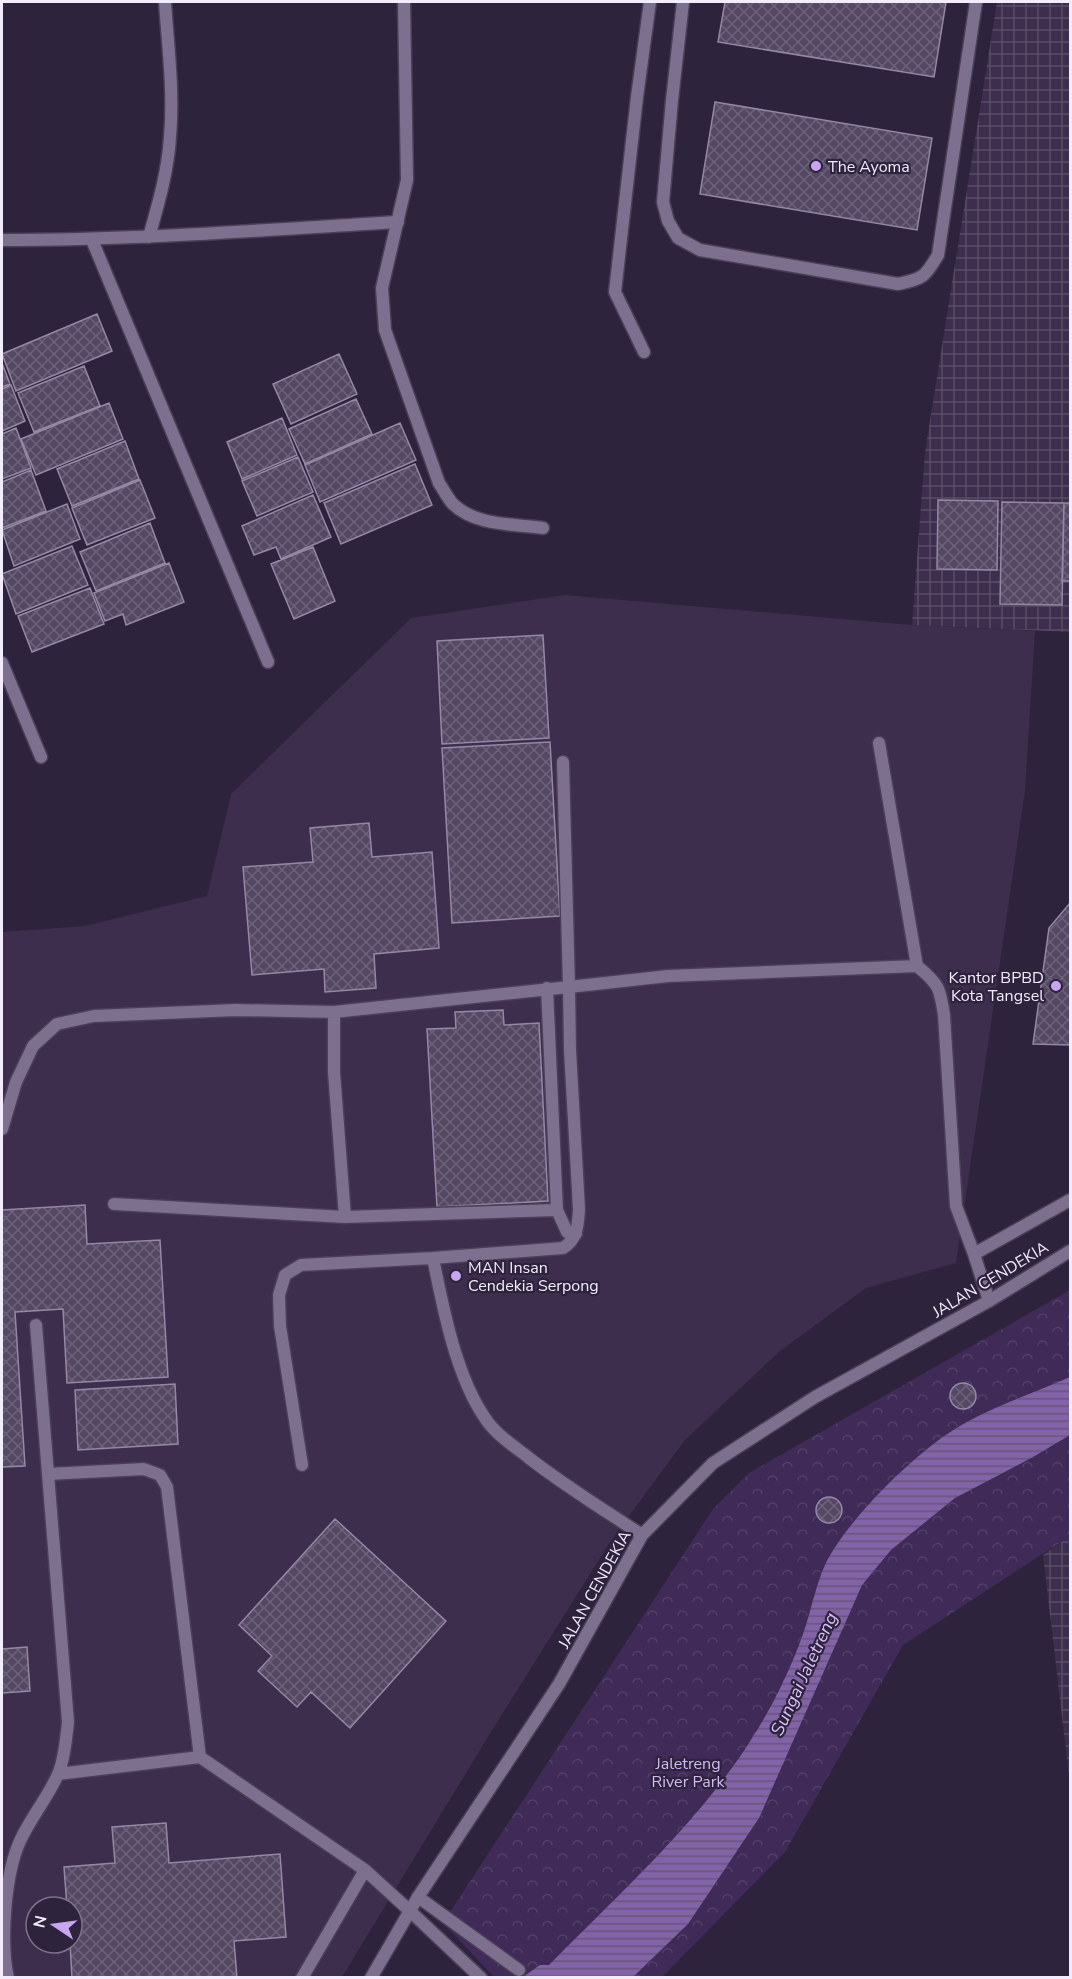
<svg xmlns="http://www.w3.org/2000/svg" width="1072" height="1979" font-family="'Nunito Sans',sans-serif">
<defs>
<pattern id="industrial-grid" width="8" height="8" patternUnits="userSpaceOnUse" patternTransform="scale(1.5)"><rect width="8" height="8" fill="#3c2e4c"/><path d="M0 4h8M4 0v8" fill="none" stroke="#594c67"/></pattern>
<pattern id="park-crowns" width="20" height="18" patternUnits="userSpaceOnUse" patternTransform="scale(1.5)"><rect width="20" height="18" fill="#402a57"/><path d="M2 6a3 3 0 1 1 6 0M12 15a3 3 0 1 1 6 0" fill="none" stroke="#533f68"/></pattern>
<pattern id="water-rules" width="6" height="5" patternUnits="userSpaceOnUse" patternTransform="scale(1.5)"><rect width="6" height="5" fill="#8363a8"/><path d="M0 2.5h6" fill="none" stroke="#66557a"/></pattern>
<pattern id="building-cross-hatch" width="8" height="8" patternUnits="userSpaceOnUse" patternTransform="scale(1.5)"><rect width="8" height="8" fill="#544863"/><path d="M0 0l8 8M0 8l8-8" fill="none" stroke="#6d637a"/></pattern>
</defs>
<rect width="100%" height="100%" fill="#2e233c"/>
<path fill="#3c2e4c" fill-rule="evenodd" d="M565 595 912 625 1035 631 1025 791 956 1263 866 1288 780 1351 685 1440 612 1539 494 1727 342 1977 2 1978V932L85 926 207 896 231 794 411 618ZM36 1907H72V1943H36Z"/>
<path fill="url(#industrial-grid)" d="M997 2H1070V632L912 625 925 452Z
M1070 1536V1784L1043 1555Z"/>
<path fill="url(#park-crowns)" d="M1070 1290V1536L903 1645 785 1852 662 1977H494L443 1923 713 1509 749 1473Z"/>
<path fill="url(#water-rules)" d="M1070 1377V1435L1033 1457 955 1498 891 1550 862 1585 759 1818 688 1924 633 1977H523L540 1965H549C614 1899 686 1834 739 1758 766 1719 787 1679 803 1634 811 1612 815 1587 825 1565 845 1522 914 1454 955 1429 991 1407 1032 1394 1070 1377Z"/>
<path fill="url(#building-cross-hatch)" stroke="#9588a6" stroke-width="1.5" d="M725 2H946L934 77 718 42Z
M715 102 932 138 917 230 700 194Z
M97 314 112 351 16 391 2 354Z
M339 354 357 394 291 424 273 384Z
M2 363 10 384 2 387Z
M84 366 100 406 34 432 18 393Z
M11 385 25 421 2 431V389Z
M356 399 372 434 305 464 289 429Z
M109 403 123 439 36 475 21 439Z
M282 418 297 455 242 479 227 442Z
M400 423 416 460 320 502 305 465Z
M16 428 31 468 2 479V434Z
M125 441 139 479 72 506 57 469Z
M298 457 313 492 257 516 242 481Z
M415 464 432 505 341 544 324 503Z
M31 470 46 511 2 528V482Z
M140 480 155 518 87 545 72 508Z
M313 495 331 537 281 559 276 547 254 555 242 526Z
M938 500 998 501 997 570 937 569Z
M1002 502 1064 503 1062 605 1000 604Z
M1064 503H1070V581H1062Z
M67 504 80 539 14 566 2 530Z
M150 523 165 563 96 591 80 552Z
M72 546 88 585 16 614 2 574Z
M313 547 335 601 294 619 271 564Z
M169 563 184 602 126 625 123 614 105 621 94 593Z
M90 588 104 624 32 652 18 616Z
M543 635 549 738 442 744 437 641Z
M550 742 560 916 452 923 442 748Z
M369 823 372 857 432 852 439 948 374 954 376 988 325 992 324 969 252 975 243 867 313 862 310 828Z
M1070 903V1045L1033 1044 1049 928Z
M503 1010 504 1025 539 1023 548 1201 437 1207 427 1029 456 1028 455 1012Z
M85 1205 87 1244 160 1240 168 1377 67 1383 63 1309 15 1312 25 1466 2 1467V1210Z
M950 1396a13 13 0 1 1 26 0a13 13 0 1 1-26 0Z
M175 1384 178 1444 78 1450 75 1390Z
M816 1510a13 13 0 1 1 26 0a13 13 0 1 1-26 0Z
M335 1519 446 1621 350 1728 311 1692 297 1707 258 1671 272 1656 239 1625Z
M27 1647 30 1691 2 1693V1649Z
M166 1823 169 1863 280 1854 286 1937 234 1941 237 1978H72L70 1943H72V1907H67L64 1867 115 1863 112 1827Z"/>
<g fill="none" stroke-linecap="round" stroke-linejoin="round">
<defs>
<path id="service" d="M683 2 672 100 663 202 668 221 678 238 700 250 898 284C923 279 925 277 938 255L976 2
M644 352 615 292 637 97 650 2
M879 743 917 966C939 984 940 988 944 1015L956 1206 974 1254 989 1301
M547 988 557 1210 567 1232 576 1234
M2 1129 16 1082 33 1046 57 1024 94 1016 236 1010 334 1012
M114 1204 345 1217 557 1210
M345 1217 334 1072V1012L569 987 563 762
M974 1254 1070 1200
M433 1258 563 1248C578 1239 578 1224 579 1209L570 1050 569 987 668 976 917 966
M302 1465 280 1326 279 1295 285 1275 301 1265 433 1258C443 1308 456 1376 485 1418 495 1434 514 1446 529 1458 565 1486 604 1510 642 1535
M48 1474 144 1469 160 1475 167 1487 200 1757
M58 1774 200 1757 365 1870 410 1911
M418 1897 519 1970
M8 1978C0 1942 5 1874 20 1841 31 1817 49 1796 59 1772 65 1756 66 1739 68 1722L36 1325
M302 1978 365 1870"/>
<path id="minor" d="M404 2 407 180 382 288 385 330 439 483C443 489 447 497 452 503 474 526 514 524 543 528
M149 237C158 205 168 171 170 137 174 92 168 47 165 2
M2 240C134 240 265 230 398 222
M92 240 268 662
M2 663 41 757
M410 1911 481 1978
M371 1978 418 1897 559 1684 642 1535 713 1463 815 1397 989 1301 1070 1251"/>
</defs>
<use href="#service" stroke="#4a3f57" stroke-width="15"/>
<use href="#minor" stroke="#4a3f57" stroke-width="15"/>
<use href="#service" stroke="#7d6f8e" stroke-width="12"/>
<use href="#minor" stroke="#7d6f8e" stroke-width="12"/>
</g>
<g fill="#c7a6ef" stroke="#2e233c" stroke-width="2">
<circle cx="816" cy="166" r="6"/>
<circle cx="1056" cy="986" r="6"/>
<circle cx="456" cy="1276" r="6"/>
</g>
<g text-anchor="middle" stroke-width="4.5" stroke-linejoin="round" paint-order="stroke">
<g font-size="16" fill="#f3ecfd" stroke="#2e233c" text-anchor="start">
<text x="828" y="172">The Ayoma</text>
<text x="1044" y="983" text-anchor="end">Kantor BPBD<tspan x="1044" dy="18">Kota Tangsel</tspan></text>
<text x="468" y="1273">MAN Insan<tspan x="468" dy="18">Cendekia Serpong</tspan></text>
</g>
<g font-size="16" fill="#f3ecfd" stroke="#2e233c">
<text transform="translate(990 1279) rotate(-31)" y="6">JALAN CENDEKIA</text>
<text transform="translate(594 1589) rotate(-61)" y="6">JALAN CENDEKIA</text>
</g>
<g font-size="16" fill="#d3baf3" stroke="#2e233c">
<text x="688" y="1769">Jaletreng<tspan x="688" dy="18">River Park</tspan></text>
</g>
<g font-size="18" font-style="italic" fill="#dac0fa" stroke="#2e233c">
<text transform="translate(804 1674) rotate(-65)" y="6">Sungai Jaletreng</text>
</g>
</g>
<rect width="1072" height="1979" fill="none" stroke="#f3ecfd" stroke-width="6"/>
<g transform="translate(54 1925) rotate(283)"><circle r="28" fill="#2e233c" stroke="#7d7389" stroke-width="1.5"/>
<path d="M0-4.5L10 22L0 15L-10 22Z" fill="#c7a6ef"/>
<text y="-9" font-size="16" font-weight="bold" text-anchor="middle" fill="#f3ecfd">N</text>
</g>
</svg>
